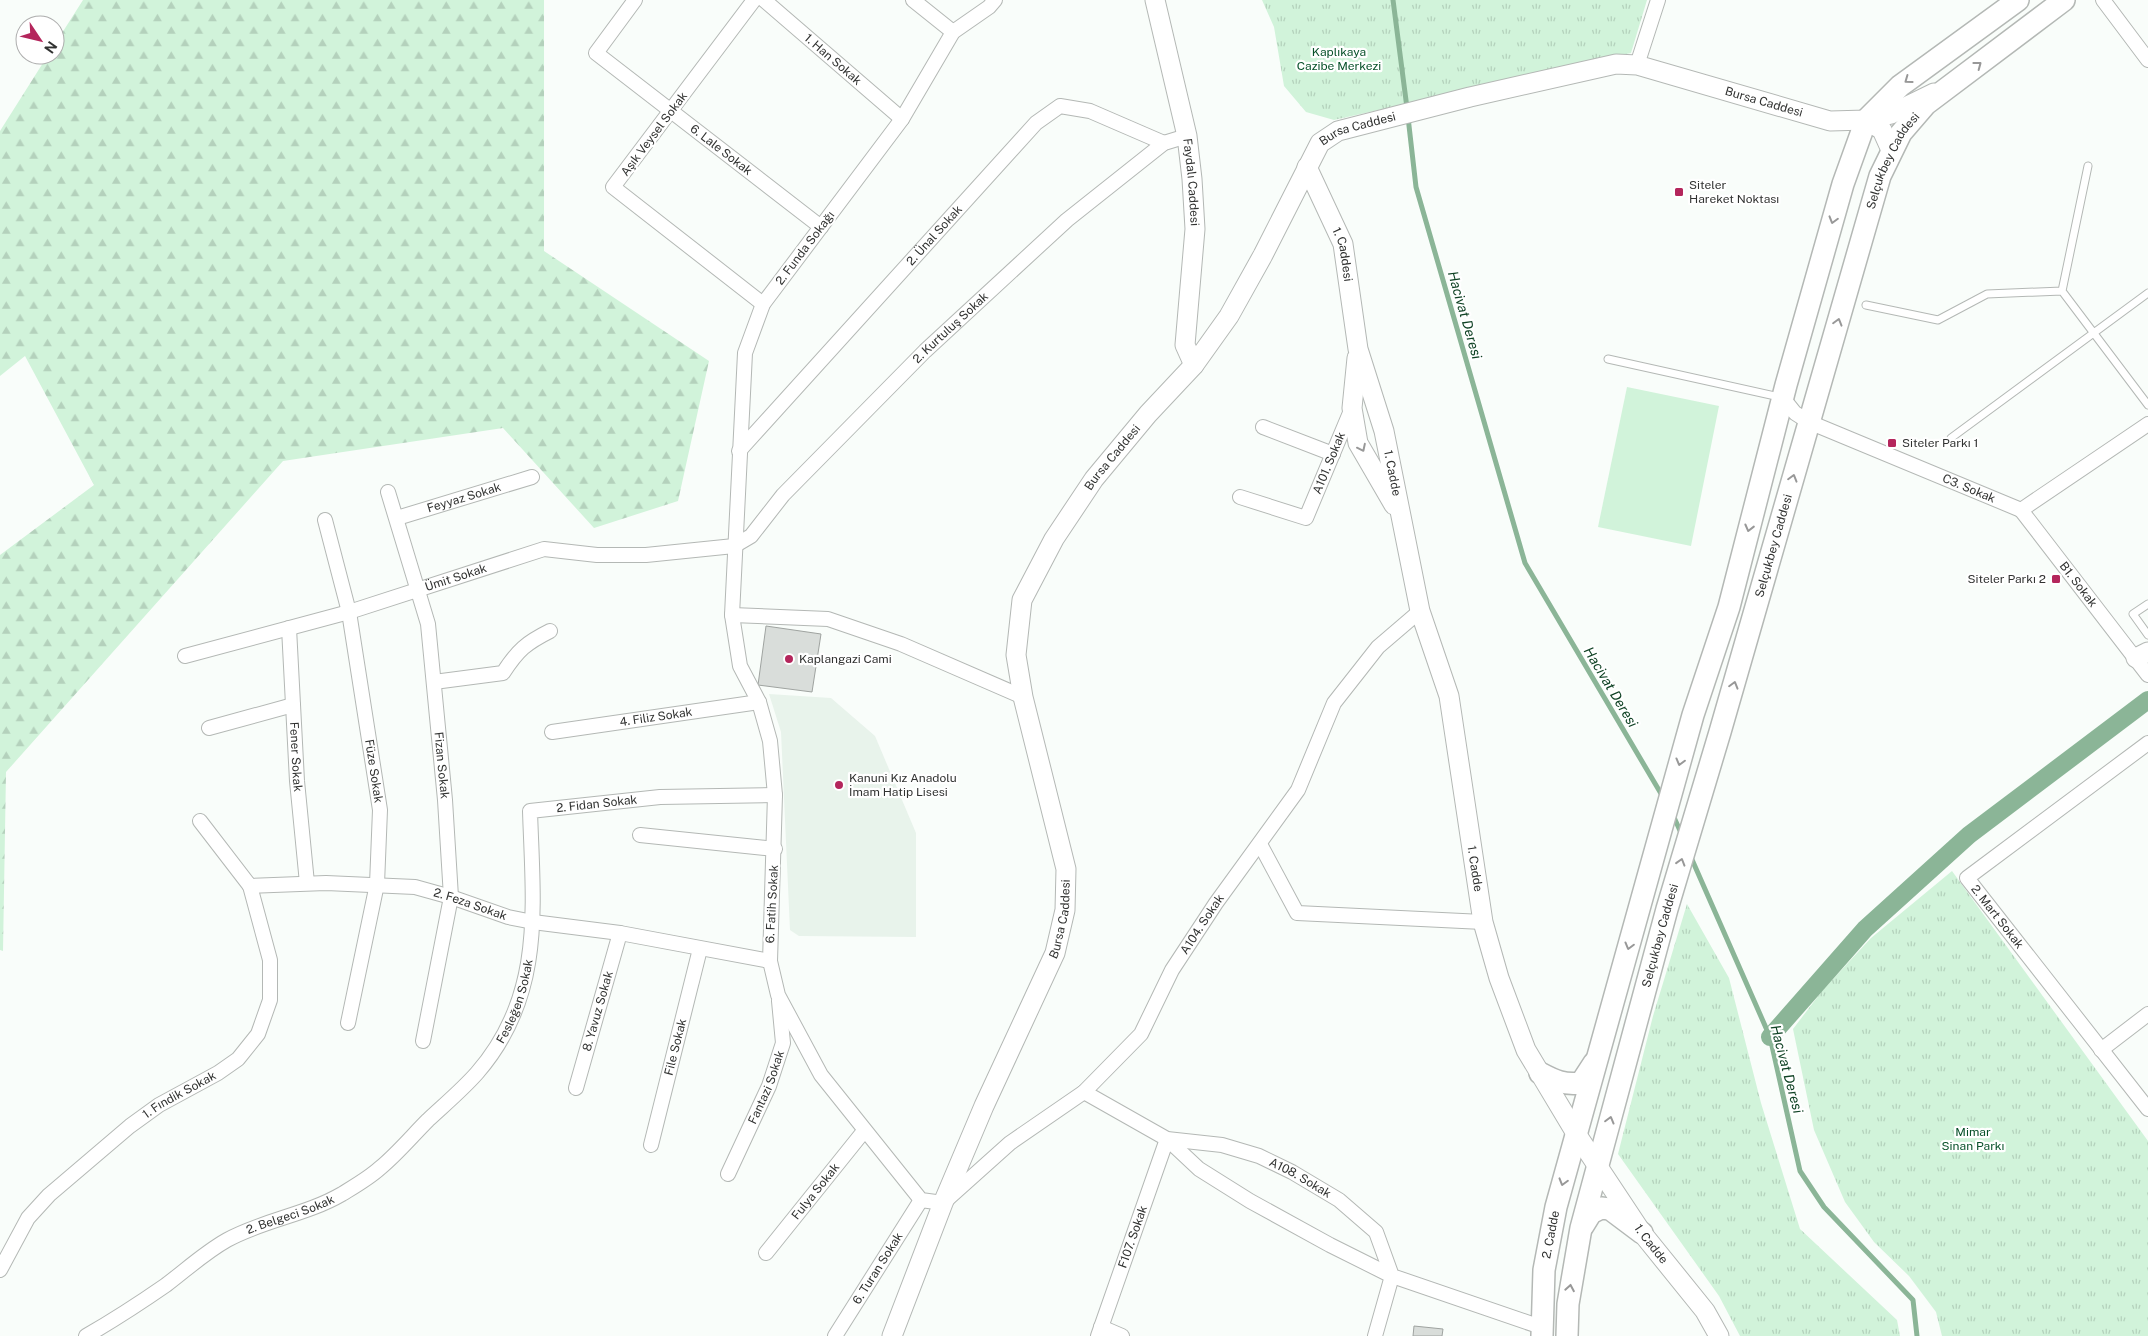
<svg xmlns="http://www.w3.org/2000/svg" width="2148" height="1336" font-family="'Public Sans',sans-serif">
<defs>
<pattern id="forest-firs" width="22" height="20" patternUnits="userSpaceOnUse" patternTransform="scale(1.25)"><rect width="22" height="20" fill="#d1f3da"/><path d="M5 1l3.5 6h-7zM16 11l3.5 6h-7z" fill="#b4d1bc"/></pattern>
<pattern id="park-tufts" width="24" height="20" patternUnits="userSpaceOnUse" patternTransform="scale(1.25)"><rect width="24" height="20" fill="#d1f3da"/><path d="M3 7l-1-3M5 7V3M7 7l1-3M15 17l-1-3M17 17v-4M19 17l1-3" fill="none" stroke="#b4d1bc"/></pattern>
</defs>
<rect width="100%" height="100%" fill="#f9fdfa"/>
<path fill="#e8f3eb" d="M769 694 831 698 875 736 916 833V937L799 936 790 930 781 732Z"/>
<path fill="url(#forest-firs)" d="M83 0H544V251L709 361 678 501 594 528 503 428 283 461 6 772 3 951 0 950V555L94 485 25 356 0 376V131L48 55H55V44Z"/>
<path fill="url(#park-tufts)" d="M1262 0H1647L1631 53 1334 120 1306 112 1284 86 1274 27Z
M1952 871 2148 1141V1336H1942L1936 1312 1909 1276 1874 1242 1845 1202 1814 1130 1793 1029 1822 991 1871 938Z
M1687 904 1729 978 1761 1103 1800 1229 1897 1320 1900 1336H1740L1719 1296 1618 1154 1653 1016Z"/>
<path fill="#d1f3da" d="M1627 387 1719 406 1691 546 1598 527Z"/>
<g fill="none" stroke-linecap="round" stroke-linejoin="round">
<path stroke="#8bb597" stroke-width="5" d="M1393 0 1407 108
M1408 117 1416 187 1525 563 1663 797
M1672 813 1682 835
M1690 855 1770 1037 1800 1171 1824 1207 1913 1300 1917 1336"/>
<path stroke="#8bb597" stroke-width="18" d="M1770 1037 1865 929 1969 835 2148 700"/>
</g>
<path fill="#d9ddda" stroke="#9fa3a0" d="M766 626 821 634 812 692 758 685Z
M1414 1326 1443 1329 1442 1336H1413Z"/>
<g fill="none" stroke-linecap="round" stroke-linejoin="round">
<defs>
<path id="lane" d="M2088 166 2062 291 2148 405
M1866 305 1938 320 1987 294 2062 291
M1608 359 1780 397
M1951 438 2148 293
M2148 604 2133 614 2148 635"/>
<g id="street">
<path id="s1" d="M635 0 596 53 821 227"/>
<path d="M754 0 613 187 763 304"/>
<path id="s2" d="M764 0 902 119"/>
<path d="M913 0 953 32"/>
<path id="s3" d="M995 0 989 7 953 32 902 119 763 304 745 353 732 615 740 666 759 702 770 741 775 795 770 961 778 995 821 1075 921 1200 943 1203 1010 1143 1084 1092 1141 1034 1172 970 1216 903 1298 790 1334 703 1378 647 1420 611"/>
<path d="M2103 0 2148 60"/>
<path d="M1637 65 1658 0"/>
<path id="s4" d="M1783 398 1795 413 1809 422 2021 510 2148 424"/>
<path d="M1263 427 1333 454"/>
<path id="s5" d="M739 451 1036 123 1060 106 1090 111 1164 143"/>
<path id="s6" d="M388 492 428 624 445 800 451 897 423 1041"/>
<path id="s7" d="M1240 497 1306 518 1352 408"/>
<path id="s8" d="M2021 510 2148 675"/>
<path id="s9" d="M397 518 532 477"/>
<path id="s10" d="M325 520 349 612 380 810 377 884 348 1023"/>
<path d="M732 615 828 619 901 644 1023 697"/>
<path id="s11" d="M289 628 297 781 307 883"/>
<path id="s12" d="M185 656 349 612 544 549 597 555H646L734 546 751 536 783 495 925 351 1067 220 1164 143 1187 136"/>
<path d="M434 682 503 673C518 650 526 643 550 631"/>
<path d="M209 728 293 705"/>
<path id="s13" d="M552 732 759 702"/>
<path id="s14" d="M2148 743 1967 878 2148 1109"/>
<path id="s15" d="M200 821 250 886 326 883 415 887 451 897 508 917 533 922 620 933 770 961"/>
<path d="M640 835 775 849"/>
<path d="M1260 844 1297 913 1483 922"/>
<path d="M2101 1050 2148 1014"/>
<path id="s16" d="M576 1088 620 933"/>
<path id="s17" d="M1084 1092 1167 1139 1222 1145 1259 1156 1292 1172 1339 1200 1376 1232 1392 1276 1541 1327"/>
<path id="s18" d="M651 1145 700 949"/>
<path id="s19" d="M728 1174 769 1086 783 1043 779 1001"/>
<path id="s20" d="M766 1253 864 1131"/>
<path id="s21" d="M0 1270 28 1218 49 1195 130 1126 159 1105 218 1073 238 1059 258 1034 270 1000V960L250 886"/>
<path d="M1101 1327 1122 1336"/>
<path id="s22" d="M86 1336C114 1320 140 1303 166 1285 186 1270 204 1253 227 1240 263 1220 306 1215 342 1194 355 1186 369 1178 380 1168 397 1154 412 1136 428 1120 444 1105 462 1090 477 1073 545 995 533 906 530 811L660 797 775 795"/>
<path id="s23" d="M835 1336 921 1200"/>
<path id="s24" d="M1098 1336 1167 1139 1199 1169 1250 1201 1330 1245 1392 1276 1375 1336"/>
</g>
<g id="secondary">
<path id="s25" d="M1155 0 1187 136 1192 179 1195 229 1185 345 1194 365"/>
<path d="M1866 120 1882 130 1891 150"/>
<path id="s26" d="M1307 167 1343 244 1358 349 1384 431 1420 611 1449 696 1483 922 1499 978 1526 1050 1577 1135 1642 1233 1705 1311 1719 1336"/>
<path d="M1357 358 1352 408 1358 443 1394 505"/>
<path d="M2136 658 2148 652"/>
<path id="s27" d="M892 1336 943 1203 984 1106 1055 953 1065 910 1066 869 1023 697 1016 655 1022 600 1054 539 1094 479 1148 414 1194 365 1229 316 1263 255 1320 143 1338 131 1470 97 1616 64 1637 65 1830 121 1866 120 1891 114 1934 93"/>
</g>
<g id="primary">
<path d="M1540 1073C1555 1081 1564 1085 1581 1083L1594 1063"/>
<path d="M1583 1226 1591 1213 1601 1208 1610 1209 1642 1233"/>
<path id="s28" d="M1542 1336 1544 1270 1556 1207 1693 715 1729 607 1786 385 1843 184 1866 120 1900 86 2018 0"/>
<path id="s29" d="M1567 1336 1568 1304 1581 1228 1667 909 1720 732 1880 176 1901 133 1926 104 2064 0"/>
</g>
</defs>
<use href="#lane" stroke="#b4b8b5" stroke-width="9"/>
<use href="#street" stroke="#b4b8b5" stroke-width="16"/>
<use href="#secondary" stroke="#b4b8b5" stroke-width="21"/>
<use href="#primary" stroke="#b4b8b5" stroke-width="24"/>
<use href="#lane" stroke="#fff" stroke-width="7"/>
<use href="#street" stroke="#fff" stroke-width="14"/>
<use href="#secondary" stroke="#fff" stroke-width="19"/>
<use href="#primary" stroke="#fff" stroke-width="21"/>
</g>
<defs><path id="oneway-chevron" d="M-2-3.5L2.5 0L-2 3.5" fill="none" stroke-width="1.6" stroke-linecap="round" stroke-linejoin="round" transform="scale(1.25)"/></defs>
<g stroke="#989898">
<use href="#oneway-chevron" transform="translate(1978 65) rotate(-37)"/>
<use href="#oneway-chevron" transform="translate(1908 80) rotate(144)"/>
<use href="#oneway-chevron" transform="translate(1833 220) rotate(106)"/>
<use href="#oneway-chevron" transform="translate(1838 322) rotate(-74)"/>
<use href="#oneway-chevron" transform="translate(1362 448) rotate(64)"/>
<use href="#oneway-chevron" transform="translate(1793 478) rotate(-74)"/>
<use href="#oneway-chevron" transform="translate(1749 528) rotate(104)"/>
<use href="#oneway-chevron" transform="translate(1734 685) rotate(-74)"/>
<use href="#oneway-chevron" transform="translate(1680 762) rotate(105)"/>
<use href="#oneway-chevron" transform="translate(1681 862) rotate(-73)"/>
<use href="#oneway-chevron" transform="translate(1629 946) rotate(105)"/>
<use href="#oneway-chevron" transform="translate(1610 1120) rotate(-75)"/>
<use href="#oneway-chevron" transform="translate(1563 1182) rotate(106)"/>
<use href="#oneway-chevron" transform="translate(1570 1288) rotate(-80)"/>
</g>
<g fill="#b4265c" stroke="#fff" stroke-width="2">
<rect x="1674" y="187" width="10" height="10" rx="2.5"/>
<rect x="1887" y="438" width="10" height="10" rx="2.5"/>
<rect x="2051" y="574" width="10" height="10" rx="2.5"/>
<circle cx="789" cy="659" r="5"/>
<circle cx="839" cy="785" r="5"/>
</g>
<g text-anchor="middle" stroke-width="4.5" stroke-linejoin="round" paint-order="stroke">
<g font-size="12" fill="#08512a" stroke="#fff">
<text x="1339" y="56">Kaplıkaya<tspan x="1339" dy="14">Cazibe Merkezi</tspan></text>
<text x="1973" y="1136">Mimar<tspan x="1973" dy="14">Sinan Parkı</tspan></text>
</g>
<g font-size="12" fill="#313231" stroke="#fff">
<text dy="4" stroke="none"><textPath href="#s2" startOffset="91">1. Han Sokak</textPath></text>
<text dy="4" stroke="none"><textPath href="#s27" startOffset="1786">Bursa Caddesi</textPath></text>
<text dy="4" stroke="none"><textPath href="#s27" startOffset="1366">Bursa Caddesi</textPath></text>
<text transform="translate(654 134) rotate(-53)" y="4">Aşık Veysel Sokak</text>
<text dy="4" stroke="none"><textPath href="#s1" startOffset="224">6. Lale Sokak</textPath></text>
<text dy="4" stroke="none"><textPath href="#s29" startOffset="1222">Selçukbey Caddesi</textPath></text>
<text dy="4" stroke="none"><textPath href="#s25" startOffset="186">Faydalı Caddesi</textPath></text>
<text dy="4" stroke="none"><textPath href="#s5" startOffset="291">2. Ünal Sokak</textPath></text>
<text transform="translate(805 248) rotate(-53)" y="4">2. Funda Sokağı</text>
<text dy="4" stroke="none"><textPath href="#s26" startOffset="95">1. Caddesi</textPath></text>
<text dy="4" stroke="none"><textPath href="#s12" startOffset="874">2. Kurtuluş Sokak</textPath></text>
<text dy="4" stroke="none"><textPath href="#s27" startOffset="946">Bursa Caddesi</textPath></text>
<text dy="4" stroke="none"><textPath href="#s7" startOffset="129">A101. Sokak</textPath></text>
<text dy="4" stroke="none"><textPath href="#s26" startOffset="320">1. Cadde</textPath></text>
<text dy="4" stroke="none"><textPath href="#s4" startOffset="209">C3. Sokak</textPath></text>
<text dy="4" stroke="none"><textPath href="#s9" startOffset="70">Feyyaz Sokak</textPath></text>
<text dy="4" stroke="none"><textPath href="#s29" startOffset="818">Selçukbey Caddesi</textPath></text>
<text dy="4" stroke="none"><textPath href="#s12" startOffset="282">Ümit Sokak</textPath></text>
<text dy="4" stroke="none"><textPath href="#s8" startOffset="94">B1. Sokak</textPath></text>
<text dy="4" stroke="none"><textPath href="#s13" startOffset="105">4. Filiz Sokak</textPath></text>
<text dy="4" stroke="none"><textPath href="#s11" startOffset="129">Fener Sokak</textPath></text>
<text dy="4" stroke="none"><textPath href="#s6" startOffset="280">Fizan Sokak</textPath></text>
<text dy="4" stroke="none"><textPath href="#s10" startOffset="256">Füze Sokak</textPath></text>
<text dy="4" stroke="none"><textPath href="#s22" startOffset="819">2. Fidan Sokak</textPath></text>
<text dy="4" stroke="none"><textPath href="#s26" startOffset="725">1. Cadde</textPath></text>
<text dy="4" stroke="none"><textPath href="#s15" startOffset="305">2. Feza Sokak</textPath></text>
<text transform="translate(772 904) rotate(-87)" y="4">6. Fatih Sokak</text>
<text dy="4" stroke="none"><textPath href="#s14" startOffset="275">2. Mart Sokak</textPath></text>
<text dy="4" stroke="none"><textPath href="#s27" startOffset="451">Bursa Caddesi</textPath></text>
<text dy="4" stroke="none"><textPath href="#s3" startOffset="1748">A104. Sokak</textPath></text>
<text dy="4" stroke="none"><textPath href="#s29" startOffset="412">Selçukbey Caddesi</textPath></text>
<text dy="4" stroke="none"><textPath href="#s22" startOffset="559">Fesleğen Sokak</textPath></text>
<text dy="4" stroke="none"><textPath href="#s16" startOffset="80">8. Yavuz Sokak</textPath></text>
<text dy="4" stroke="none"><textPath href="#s18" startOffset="101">File Sokak</textPath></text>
<text dy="4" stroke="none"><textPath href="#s19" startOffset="95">Fantazi Sokak</textPath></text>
<text dy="4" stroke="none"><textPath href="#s21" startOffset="255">1. Fındik Sokak</textPath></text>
<text dy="4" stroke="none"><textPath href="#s17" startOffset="236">A108. Sokak</textPath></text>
<text dy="4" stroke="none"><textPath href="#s20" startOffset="79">Fulya Sokak</textPath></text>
<text dy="4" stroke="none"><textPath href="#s22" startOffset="239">2. Belgeci Sokak</textPath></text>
<text dy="4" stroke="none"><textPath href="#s28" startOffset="102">2. Cadde</textPath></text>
<text dy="4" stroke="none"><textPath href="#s24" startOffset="105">F107. Sokak</textPath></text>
<text dy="4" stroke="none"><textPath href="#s26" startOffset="1145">1. Cadde</textPath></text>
<text dy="4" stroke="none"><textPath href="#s23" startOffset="80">6. Turan Sokak</textPath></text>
</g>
<g font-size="12" fill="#313231" stroke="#fff" text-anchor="start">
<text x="1689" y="189">Siteler<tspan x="1689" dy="14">Hareket Noktası</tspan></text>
<text x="1902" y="447">Siteler Parkı 1</text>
<text x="2046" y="583" text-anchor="end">Siteler Parkı 2</text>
<text x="799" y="663">Kaplangazi Cami</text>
<text x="849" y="782">Kanuni Kız Anadolu<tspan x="849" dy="14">İmam Hatip Lisesi</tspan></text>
</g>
<g font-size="14" font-style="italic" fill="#0f4224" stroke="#fff">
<text transform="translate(1465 315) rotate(74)" y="5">Hacivat Deresi</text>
<text transform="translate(1611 687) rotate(59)" y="5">Hacivat Deresi</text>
<text transform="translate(1787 1069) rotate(75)" y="5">Hacivat Deresi</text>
</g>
</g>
<g transform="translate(40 40) rotate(125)"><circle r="24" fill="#ffffff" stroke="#adadad"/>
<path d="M0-4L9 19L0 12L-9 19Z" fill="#b4265c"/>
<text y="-8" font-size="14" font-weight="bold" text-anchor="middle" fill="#313231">N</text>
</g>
</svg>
